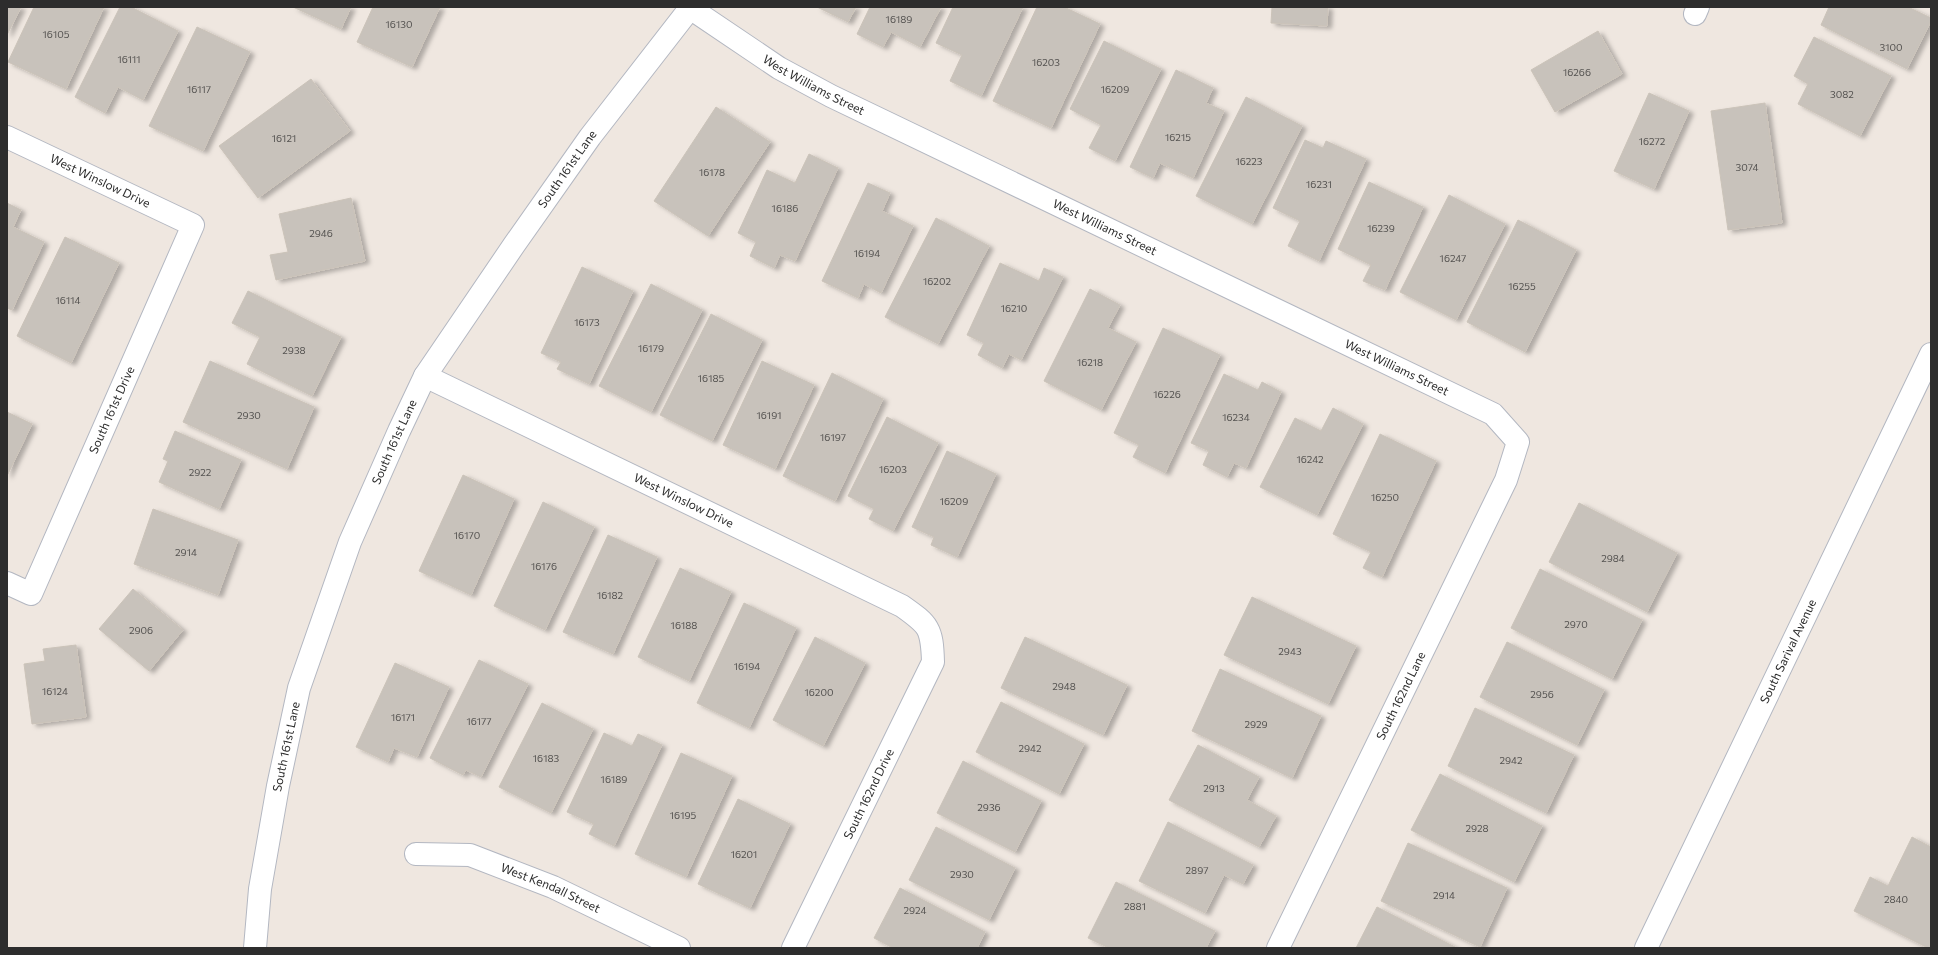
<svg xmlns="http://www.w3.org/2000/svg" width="1938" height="955" font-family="Commissioner,sans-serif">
<defs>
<filter id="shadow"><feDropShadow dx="4.5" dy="2.5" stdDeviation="2" flood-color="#0004"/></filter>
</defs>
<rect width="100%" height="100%" fill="#efe7e0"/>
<path fill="#c8c2bb" stroke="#cbc3b9" filter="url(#shadow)" d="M7 7H21L7 35Z
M34 7H104L66 89 8 62Z
M120 7H131L178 31 143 100 118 87 105 113 75 97Z
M293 7H351L341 29Z
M373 7H440L412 67 357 42Z
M817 7H856L848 22Z
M870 7H941L920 47 891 32 883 47 857 34Z
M953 7H1023L981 96 950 81 962 55 936 43Z
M1037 7H1064L1100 24 1051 128 993 101Z
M1272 7H1328L1327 26 1271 23Z
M1829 7H1908L1931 18V21L1907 69 1821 25Z
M197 27 250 52 203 151 149 126Z
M1598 31 1622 74 1555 112 1531 70Z
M1814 37 1891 76 1860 136 1798 104 1808 84 1794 76Z
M1104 41 1161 69 1115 161 1089 148 1101 125 1070 109Z
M1176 70 1213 88 1206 103 1224 111 1193 178 1160 163 1153 178 1130 167Z
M311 79 350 131 258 198 219 146Z
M1649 93 1689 111 1654 189 1614 171Z
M1246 97 1302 126 1252 224 1196 196Z
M1765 103 1782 223 1728 230 1711 111Z
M716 107 770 142 708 236 654 201Z
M1305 140 1323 148 1326 141 1366 159 1319 261 1288 246 1300 221 1273 208Z
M809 154 838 168 795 261 780 255 774 268 750 256 756 242 738 233 767 170 795 183Z
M1369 182 1423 207 1385 290 1363 281 1371 265 1338 249Z
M868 183 890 193 882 211 913 226 881 293 864 284 858 298 822 281Z
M1449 195 1505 224 1456 320 1400 292Z
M351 198 365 261 276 280 270 255 288 252 279 214Z
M7 203 21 210 13 227 44 242 12 310 7 308Z
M936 218 989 246 938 344 885 317Z
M1518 220 1576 250 1525 352 1467 322Z
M65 237 119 263 71 363 17 336Z
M1000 263 1039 281 1044 268 1063 277 1021 360 1009 354 1002 368 978 355 984 343 967 335Z
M582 267 633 291 589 384 557 369 561 362 541 353Z
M651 284 702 310 651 412 599 386Z
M1090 289 1120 305 1108 328 1136 342 1101 410 1044 381Z
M248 291 341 337 312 396 247 364 260 337 232 323Z
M711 314 762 340 712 441 660 415Z
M1163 328 1220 355 1165 473 1133 457 1139 445 1114 433Z
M210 361 314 407 287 469 183 422Z
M762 361 814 385 775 469 723 445Z
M832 373 883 399 835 501 783 476Z
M1224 374 1258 390 1262 382 1281 392 1246 468 1234 463 1227 477 1203 465 1209 451 1191 443Z
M1333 408 1363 424 1317 515 1260 487 1295 418 1321 431Z
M7 412 32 424 7 476Z
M887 417 938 443 893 531 869 519 874 509 848 496Z
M175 431 241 460 219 509 159 482 168 461 163 459Z
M1380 434 1436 461 1382 577 1363 568 1371 552 1333 534Z
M947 451 996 474 957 557 931 545 934 537 912 527Z
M463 475 514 499 471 595 419 571Z
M543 502 594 527 545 630 494 606Z
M1579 503 1677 553 1647 612 1549 562Z
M153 509 238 540 218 595 134 564Z
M608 535 657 557 613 654 563 632Z
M680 568 731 592 689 681 638 657Z
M1540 569 1642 620 1612 679 1511 628Z
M133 589 183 630 149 671 99 629Z
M1252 597 1356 646 1328 704 1224 655Z
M744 603 796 628 749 728 697 703Z
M815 637 865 663 823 746 773 720Z
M1025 637 1127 685 1103 735 1001 688Z
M1507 642 1604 690 1577 745 1480 697Z
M76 645 86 717 32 724 24 664 45 661 43 649Z
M479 660 528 684 481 777 466 770 463 775 430 758Z
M395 663 449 687 417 757 394 748 388 762 356 747Z
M1220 669 1321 716 1292 778 1192 731Z
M1001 702 1084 744 1059 794 976 752Z
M542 703 593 729 551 813 499 787Z
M1475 708 1574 755 1546 813 1448 766Z
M604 733 632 746 638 734 662 745 614 846 589 834 594 824 567 812Z
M1198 745 1259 777 1247 800 1276 816 1259 847 1169 800Z
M681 753 732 776 686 877 635 854Z
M963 761 1041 801 1015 852 937 813Z
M1440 774 1542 826 1514 882 1411 830Z
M738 799 790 824 750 908 698 884Z
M1168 822 1253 865 1243 884 1224 875 1205 913 1139 881Z
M936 827 1015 868 989 920 909 880Z
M1912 837 1931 847V948H1928L1854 911 1870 877 1888 886Z
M1408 843 1507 888 1480 947 1381 901Z
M1116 882 1215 931 1206 948H1109L1088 938Z
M900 888 985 932 977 948H893L874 938Z
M1377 907 1457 948H1356Z"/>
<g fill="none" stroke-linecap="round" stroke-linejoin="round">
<defs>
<g id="minor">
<path id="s1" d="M690 8 779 68 831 96 1493 414 1518 442 1506 480 1278 948"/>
<path d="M1695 14 1698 7"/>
<path id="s2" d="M7 137 193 225 31 594 7 583"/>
<path id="s3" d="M425 376 902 606C929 625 932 628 933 662L793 948"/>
<path id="s4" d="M416 854 470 855 553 887 679 948"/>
</g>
<g id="tertiary">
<path id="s5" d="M255 948 260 889 278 786 299 688 350 542 399 431 425 376 514 245 590 137 691 7"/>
</g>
<g id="secondary">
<path id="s6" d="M1646 948 1931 354"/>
</g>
</defs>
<use href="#minor" stroke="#b3b7c1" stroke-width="24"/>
<use href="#tertiary" stroke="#b3b7c1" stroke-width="24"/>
<use href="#secondary" stroke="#b3b7c1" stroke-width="24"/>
<use href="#minor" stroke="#fff" stroke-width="22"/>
<use href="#tertiary" stroke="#fff" stroke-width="22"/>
<use href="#secondary" stroke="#fff" stroke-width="22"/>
</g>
<g text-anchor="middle" stroke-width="3.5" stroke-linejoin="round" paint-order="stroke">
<g font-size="10" fill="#545250">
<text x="899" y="23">16189</text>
<text x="399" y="28">16130</text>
<text x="56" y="38">16105</text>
<text x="1891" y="51">3100</text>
<text x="129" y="63">16111</text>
<text x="1046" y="66">16203</text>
<text x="1577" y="76">16266</text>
<text x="199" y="93">16117</text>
<text x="1115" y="93">16209</text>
<text x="1842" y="98">3082</text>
<text x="1178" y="141">16215</text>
<text x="284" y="142">16121</text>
<text x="1652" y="145">16272</text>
<text x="1249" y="165">16223</text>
<text x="1747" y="171">3074</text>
<text x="712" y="176">16178</text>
<text x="1319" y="188">16231</text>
<text x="785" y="212">16186</text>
<text x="1381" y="232">16239</text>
<text x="321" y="237">2946</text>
<text x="867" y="257">16194</text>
<text x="1453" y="262">16247</text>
<text x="937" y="285">16202</text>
<text x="1522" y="290">16255</text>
<text x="68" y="304">16114</text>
<text x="1014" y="312">16210</text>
<text x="587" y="326">16173</text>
<text x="651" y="352">16179</text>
<text x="294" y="354">2938</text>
<text x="1090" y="366">16218</text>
<text x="711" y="382">16185</text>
<text x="1167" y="398">16226</text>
<text x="249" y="419">2930</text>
<text x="769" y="419">16191</text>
<text x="1236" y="421">16234</text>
<text x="833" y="441">16197</text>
<text x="1310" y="463">16242</text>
<text x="893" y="473">16203</text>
<text x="200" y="476">2922</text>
<text x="1385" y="501">16250</text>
<text x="954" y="505">16209</text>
<text x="467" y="539">16170</text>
<text x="186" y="556">2914</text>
<text x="1613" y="562">2984</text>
<text x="544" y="570">16176</text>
<text x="610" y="599">16182</text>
<text x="1576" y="628">2970</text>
<text x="684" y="629">16188</text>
<text x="141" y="634">2906</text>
<text x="1290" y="655">2943</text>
<text x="747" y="670">16194</text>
<text x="1064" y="690">2948</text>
<text x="55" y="695">16124</text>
<text x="819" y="696">16200</text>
<text x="1542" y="698">2956</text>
<text x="403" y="721">16171</text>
<text x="479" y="725">16177</text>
<text x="1256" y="728">2929</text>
<text x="1030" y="752">2942</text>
<text x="546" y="762">16183</text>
<text x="1511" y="764">2942</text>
<text x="614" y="783">16189</text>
<text x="1214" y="792">2913</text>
<text x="989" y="811">2936</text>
<text x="683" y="819">16195</text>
<text x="1477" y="832">2928</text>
<text x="744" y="858">16201</text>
<text x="1197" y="874">2897</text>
<text x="962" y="878">2930</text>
<text x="1444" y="899">2914</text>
<text x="1896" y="903">2840</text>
<text x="1135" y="910">2881</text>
<text x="915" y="914">2924</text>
</g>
<g font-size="12" fill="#2d2d2d" stroke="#fff">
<text dy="4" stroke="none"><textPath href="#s1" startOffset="146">West Williams Street</textPath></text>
<text dy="4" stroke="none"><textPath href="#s5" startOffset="852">South 161st Lane</textPath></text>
<text dy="4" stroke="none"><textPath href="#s2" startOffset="103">West Winslow Drive</textPath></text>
<text dy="4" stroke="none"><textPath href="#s1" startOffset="470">West Williams Street</textPath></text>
<text dy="4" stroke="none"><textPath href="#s1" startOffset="794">West Williams Street</textPath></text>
<text transform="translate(112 410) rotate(-66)" y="4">South 161st Drive</text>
<text dy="4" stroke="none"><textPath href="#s5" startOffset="528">South 161st Lane</textPath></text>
<text dy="4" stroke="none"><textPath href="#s3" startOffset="287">West Winslow Drive</textPath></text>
<text dy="4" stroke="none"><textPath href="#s6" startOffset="329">South Sarival Avenue</textPath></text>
<text transform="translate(1401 696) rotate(-64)" y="4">South 162nd Lane</text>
<text dy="4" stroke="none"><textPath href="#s5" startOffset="204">South 161st Lane</textPath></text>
<text transform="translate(869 794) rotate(-64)" y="4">South 162nd Drive</text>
<text dy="4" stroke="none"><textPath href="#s4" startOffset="141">West Kendall Street</textPath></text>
</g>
</g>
<rect width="1938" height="955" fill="none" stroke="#2d2d2d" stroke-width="16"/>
</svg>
